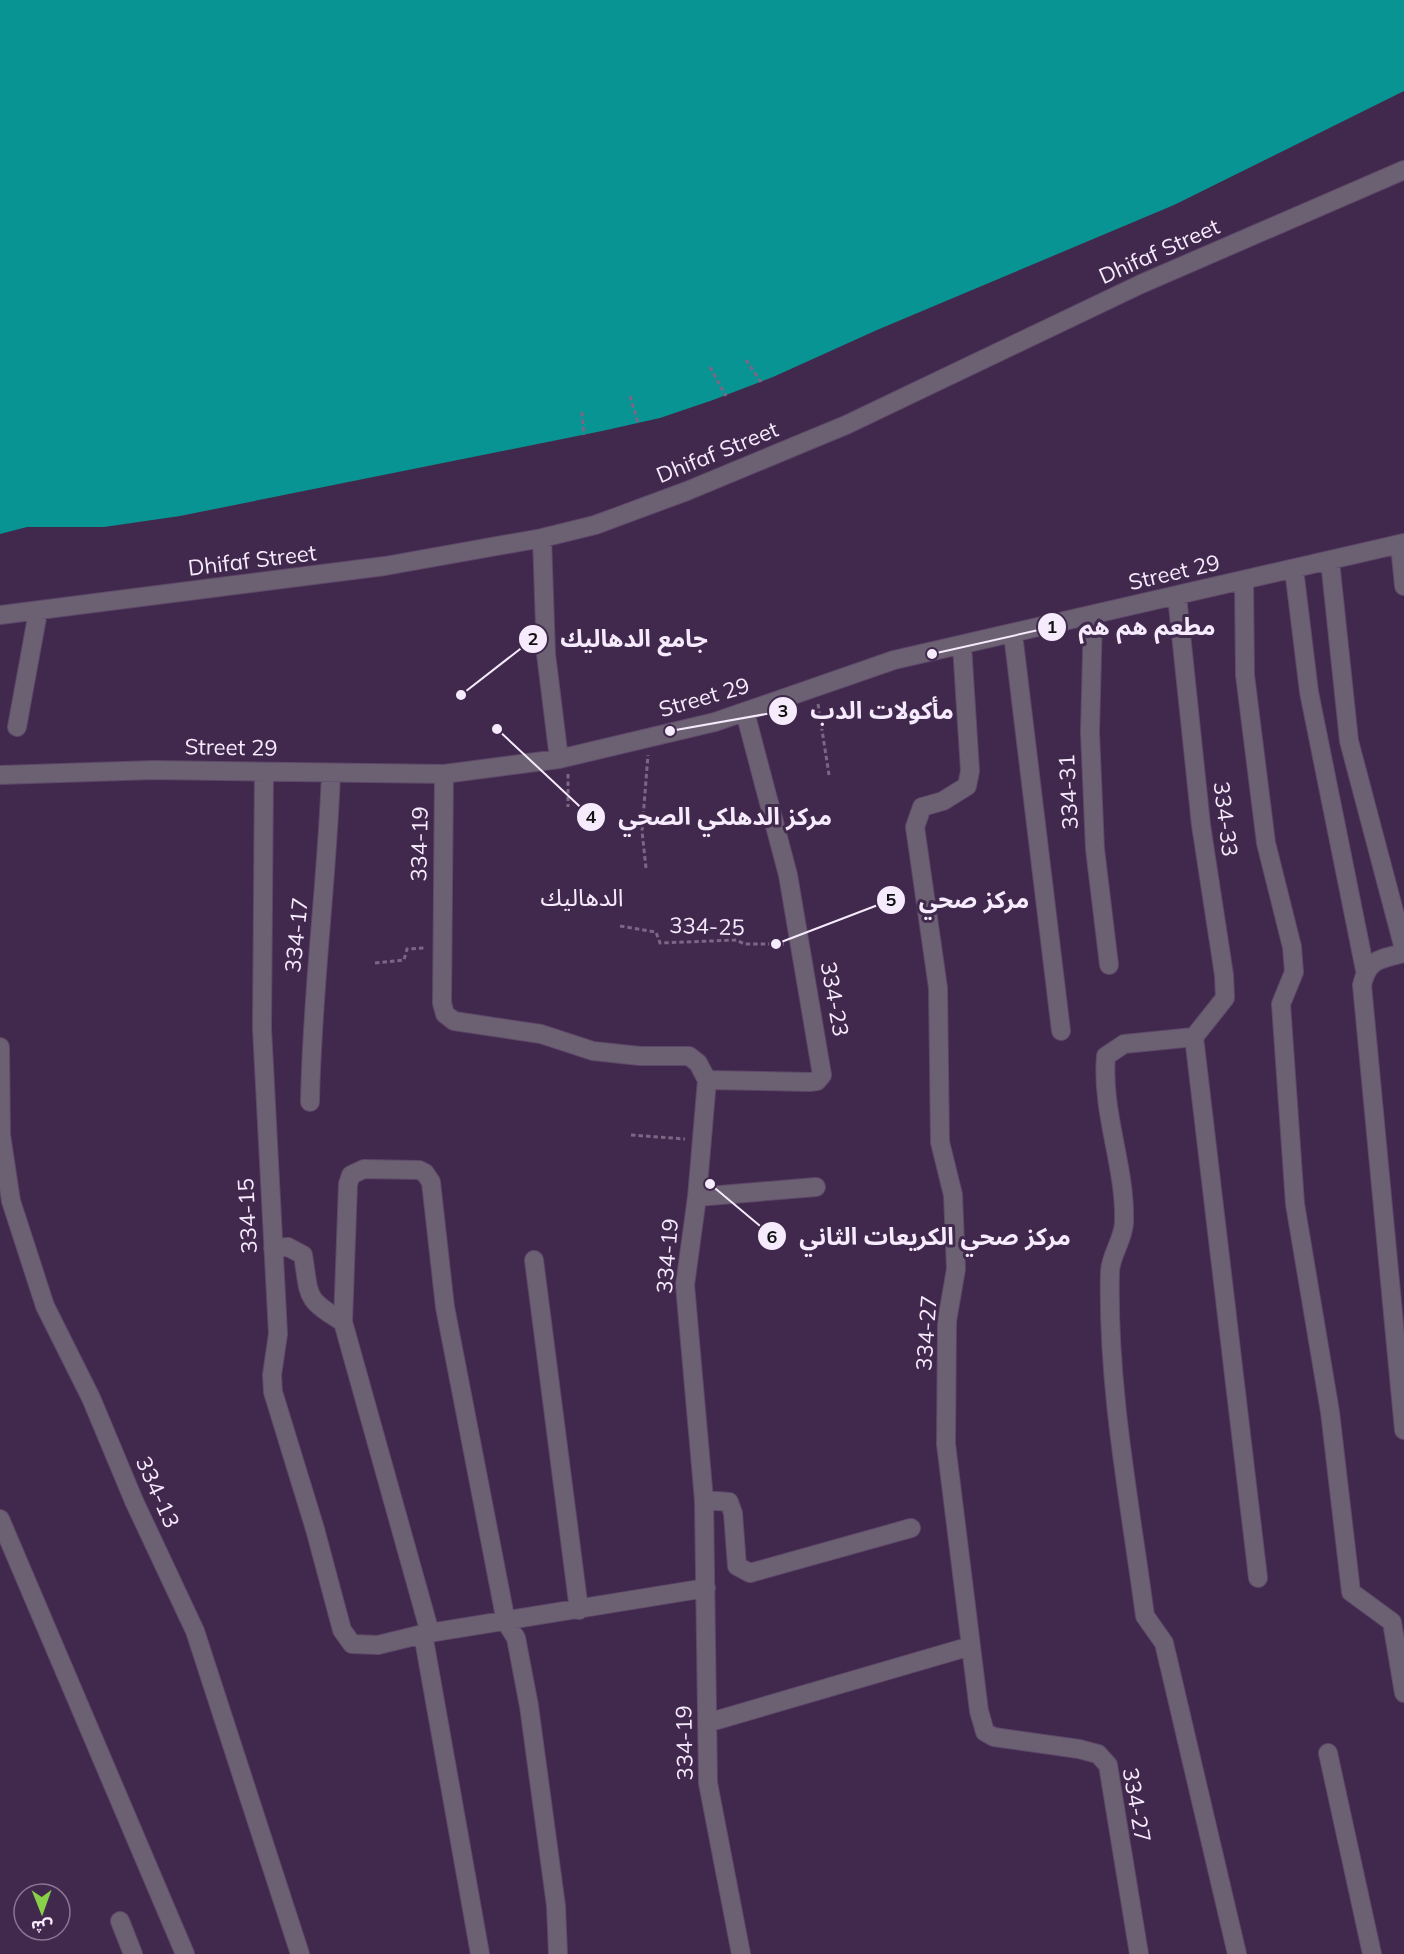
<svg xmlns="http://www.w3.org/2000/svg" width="1404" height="1954" font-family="Mulish,'Noto Sans Arabic',sans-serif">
<rect width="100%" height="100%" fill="#41294d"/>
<path fill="#079492" d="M0 0H1404V91L1174 205 877 330 773 377 713 400 660 418 602 431 180 516 104 527H27L0 534Z"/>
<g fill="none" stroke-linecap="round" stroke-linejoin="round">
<defs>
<path id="minor" d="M542 538 546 654 559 759
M1400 545 1404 586
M1330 561 1349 741 1404 949
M1294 569 1309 692 1365 970
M1244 581 1245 675 1266 843 1292 947 1294 972 1281 1004 1295 1204 1330 1412 1351 1592 1392 1622 1404 1693
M1177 596 1201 825 1224 975 1225 998 1194 1037
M0 615 385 566 542 538 595 525 687 491 846 425 1141 284 1404 170
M1093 616 1090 732 1095 849 1109 965
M1013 634 1061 1031
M962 645 970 771 967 786 943 801 922 807 915 827 938 988 940 1142 953 1195 956 1269 947 1321 946 1444 979 1711 985 1732 994 1737 1079 1749 1098 1754 1108 1765 1139 1954
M17 727 38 612
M264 772 262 1028 278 1334 272 1375 273 1392 315 1529 342 1630 352 1644 378 1645 423 1634 706 1588
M444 774 442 1003 445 1014 454 1021 541 1034 593 1051 640 1056H689L698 1063 707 1080 697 1197 685 1285 704 1500 708 1783 741 1954
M0 775 154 770 444 774 559 759 715 722 894 660 1404 543
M1404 953C1380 959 1368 959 1362 985L1404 1430
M1194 1037 1124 1044 1106 1056C1101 1113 1126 1167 1124 1223 1123 1240 1111 1255 1110 1271 1107 1387 1130 1503 1145 1616L1164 1643 1237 1954
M1194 1037 1258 1578
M0 1047 1 1135 11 1201 45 1306 91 1398 134 1501 195 1631 300 1954
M707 1080 809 1082 817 1081 822 1075 788 875 745 712
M310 1102C312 991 327 883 331 773
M697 1197 816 1187
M273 1248 288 1247 303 1255C310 1298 304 1298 343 1322
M534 1260 579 1610
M704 1500 729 1502 733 1513 737 1566 750 1573 911 1528
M0 1519 185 1954
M430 1633 343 1322 348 1184 351 1175 364 1169 419 1170 425 1173 431 1182 445 1307 506 1622 516 1638 529 1706 556 1906 558 1954
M423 1634 480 1954
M707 1723 971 1646
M1328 1753 1372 1954
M120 1921 133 1954"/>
</defs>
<use href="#minor" stroke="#5e4869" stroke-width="20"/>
<path stroke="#7a6685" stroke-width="3" stroke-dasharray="4.5 3" stroke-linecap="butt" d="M746 360 761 382
M710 367 726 396
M630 396 638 423
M582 412 584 435
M818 704 829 775
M568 774V807
M646 868 642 831 648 755
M620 926 656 932 660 943 737 940 744 944H784
M375 963 404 960 407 949 425 948
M631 1135 685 1139"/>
<use href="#minor" stroke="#6c6173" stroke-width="18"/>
</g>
<g text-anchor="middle" stroke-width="6" stroke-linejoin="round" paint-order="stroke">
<g font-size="22" fill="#f6eafd" stroke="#41294d">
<text transform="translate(1159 251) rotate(-24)" y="8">Dhifaf Street</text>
<text transform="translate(717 452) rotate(-22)" y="8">Dhifaf Street</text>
<text transform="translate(252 560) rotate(-7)" y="8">Dhifaf Street</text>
<text transform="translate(1174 572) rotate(-13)" y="8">Street 29</text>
<text transform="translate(704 697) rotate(-16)" y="8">Street 29</text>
<text transform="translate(231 747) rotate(1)" y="8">Street 29</text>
<text transform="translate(1068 792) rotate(-93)" y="8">334-31</text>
<text transform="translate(1226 819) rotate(83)" y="8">334-33</text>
<text transform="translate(419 844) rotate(-89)" y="8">334-19</text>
<text transform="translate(707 926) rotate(2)" y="8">334-25</text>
<text transform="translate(296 935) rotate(-84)" y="8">334-17</text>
<text transform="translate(835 999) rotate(80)" y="8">334-23</text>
<text transform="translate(247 1216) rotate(-93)" y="8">334-15</text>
<text transform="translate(667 1256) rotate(-85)" y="8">334-19</text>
<text transform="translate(926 1333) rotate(-86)" y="8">334-27</text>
<text transform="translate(158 1492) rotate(66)" y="8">334-13</text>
<text transform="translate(684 1743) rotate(-91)" y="8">334-19</text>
<text transform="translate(1137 1805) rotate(80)" y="8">334-27</text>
</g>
<g font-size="24" fill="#f6eafd" stroke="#41294d">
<text x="582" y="906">الدهاليك</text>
</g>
</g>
<path fill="none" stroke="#f6eafd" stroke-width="2" d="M932 654L1052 627M461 695L533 639M670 731L783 711M497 729L591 817M776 944L891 900M710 1184L772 1236"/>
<g fill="#f6eafd" stroke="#41294d" stroke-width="2">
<circle cx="932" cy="654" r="6"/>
<circle cx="461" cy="695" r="6"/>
<circle cx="670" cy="731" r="6"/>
<circle cx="497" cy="729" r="6"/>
<circle cx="776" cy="944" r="6"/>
<circle cx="710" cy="1184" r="6"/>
<circle cx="1052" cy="627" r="15"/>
<circle cx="533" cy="639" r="15"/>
<circle cx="783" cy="711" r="15"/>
<circle cx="591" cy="817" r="15"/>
<circle cx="891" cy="900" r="15"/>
<circle cx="772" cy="1236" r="15"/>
</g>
<g font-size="18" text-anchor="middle" font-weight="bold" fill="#111">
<text x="1052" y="633">1</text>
<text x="533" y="645">2</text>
<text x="783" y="717">3</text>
<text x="591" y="823">4</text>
<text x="891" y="906">5</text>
<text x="772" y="1243">6</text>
</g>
<g font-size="24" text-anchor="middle" font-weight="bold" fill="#f6eafd" stroke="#41294d" stroke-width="6" stroke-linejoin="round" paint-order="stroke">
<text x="1147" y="635">مطعم هم هم</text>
<text x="634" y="647">جامع الدهاليك</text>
<text x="882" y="719">مأكولات الدب</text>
<text x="725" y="825">مركز الدهلكي الصحي</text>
<text x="974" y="908">مركز صحي</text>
<text x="935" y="1245">مركز صحي الكريعات الثاني</text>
</g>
<g transform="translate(42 1912) rotate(179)"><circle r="28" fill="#41294d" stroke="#897693" stroke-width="1.5"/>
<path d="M0-4.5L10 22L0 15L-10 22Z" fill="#88cf4a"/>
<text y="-9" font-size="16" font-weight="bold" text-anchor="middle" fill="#f6eafd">ش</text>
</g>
</svg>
